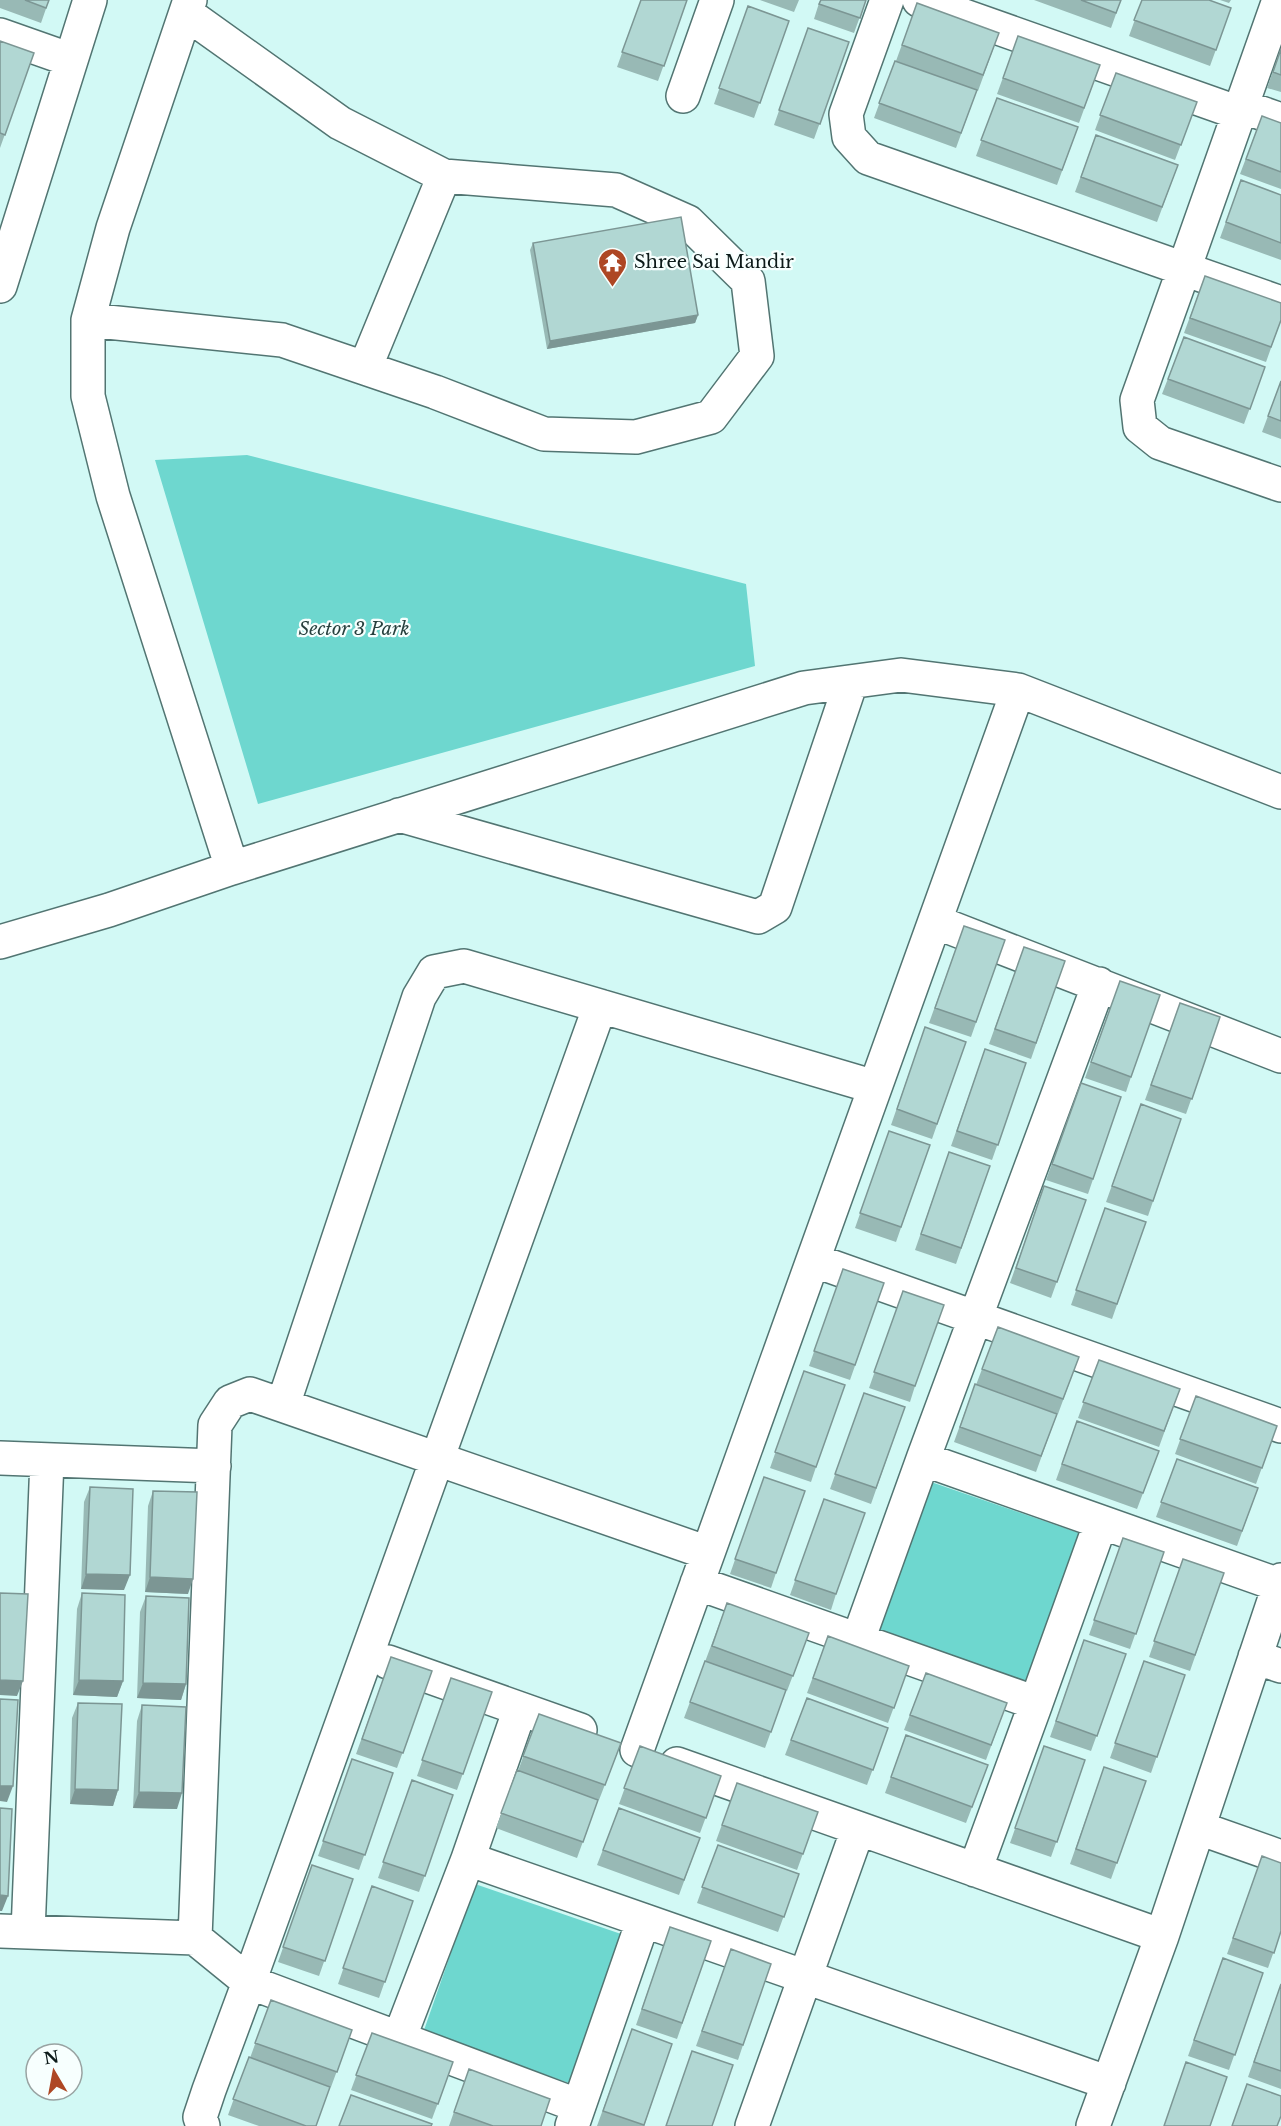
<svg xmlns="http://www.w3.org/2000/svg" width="1281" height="2126" font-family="'Libre Baskerville',serif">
<rect width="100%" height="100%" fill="#d2f9f5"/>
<path fill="#6ed7cf" d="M247 455 746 584 755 666 258 804 155 460Z
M931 1482 1079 1533 1027 1682 878 1631Z
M475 1884 624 1935 572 2084 423 2033Z"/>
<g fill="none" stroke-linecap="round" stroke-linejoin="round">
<defs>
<path id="minor" d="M190 0 113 228 88 320V396L113 496 232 868
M887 0 846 114 849 137 868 158 1184 269 1279 0
M919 0 1239 113
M0 35 71 60
M683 96 717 0
M1241 106 1281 120
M0 286 90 0
M1281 303 1184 269 1137 400 1140 427 1160 443 1281 485
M88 320 282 340 435 392 544 434 636 437 711 417 757 356 748 281 688 222 616 190 444 176 340 123 186 13
M365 368 444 176
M1018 690 813 1260 1281 1426
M399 815 758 917 775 907 851 682
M936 922 1281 1056
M0 942 109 910 232 868 804 688 901 675 1018 690 1281 792
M1099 984 923 1459 1279 1585
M283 1405 419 997 434 972 464 966 875 1087
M0 1458 214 1466
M708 1553 813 1260
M697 1583 1036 1703 975 1870
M858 1640 923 1459
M1255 1657 1281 1666
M388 1662 580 1730
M1036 1703 1101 1522
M520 1709 468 1859 1109 2083
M677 1764 1162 1936
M1199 1828 1281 1857
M0 1931 195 1938 215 1425 230 1402 250 1394 708 1553 637 1750
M28 1932 47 1460
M195 1938 249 1982 579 2106
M399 2039 468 1859
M203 2126 200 2117 209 2090 249 1982 600 1006
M572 2126 643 1921
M752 2126 858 1829
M1093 2126 1162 1936 1281 1580"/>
</defs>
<use href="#minor" stroke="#527572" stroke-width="36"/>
<use href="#minor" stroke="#fff" stroke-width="33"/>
</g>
<path fill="#98b9b5" d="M0 0H49L41 23 0 8Z
M641 0H687L658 81 617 67Z
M760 0H799L794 12Z
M820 0H866L854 33 814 19Z
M1034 0H1121L1111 28Z
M1142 0 1231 8 1210 66 1129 36Z
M1220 0H1231L1229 3Z
M917 3 999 33 978 91 896 61Z
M748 6 789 21 754 118 714 104Z
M808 28 849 42 814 139 774 125Z
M1018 36 1100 65 1079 123 997 94Z
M0 41 34 53 0 148Z
M1281 48V92L1267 88Z
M895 61 977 90 956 148 874 118Z
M1116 73 1197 102 1175 160 1095 130Z
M997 98 1078 127 1057 185 976 156Z
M1262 116 1281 123V189L1240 174Z
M1096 135 1178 165 1157 222 1075 192Z
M1241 180 1281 195V260L1220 238Z
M533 243 698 315 695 323 547 349 530 250Z
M1205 276 1281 320 1266 362 1184 333Z
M1184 337 1265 367 1244 424 1162 394Z
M1281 381V439L1262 432Z
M964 926 1005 940 971 1037 929 1023Z
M1024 947 1065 961 1031 1059 989 1044Z
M1120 981 1131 1077 1126 1092 1085 1078Z
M1180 1003 1220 1017 1186 1114 1145 1100Z
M925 1027 966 1042 932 1139 891 1125Z
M985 1049 1026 1063 992 1160 951 1146Z
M1081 1083 1121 1097 1088 1194 1046 1180Z
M1141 1104 1181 1119 1148 1216 1106 1202Z
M889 1131 930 1145 896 1242 855 1228Z
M949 1152 990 1166 956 1264 915 1250Z
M1044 1186 1086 1200 1051 1298 1010 1283Z
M1105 1208 1146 1222 1112 1319 1071 1305Z
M843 1269 884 1283 850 1380 809 1366Z
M903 1291 915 1386 910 1402 869 1388Z
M998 1327 1079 1357 1058 1414 976 1385Z
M1099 1360 1180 1389 1159 1447 1078 1418Z
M804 1371 816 1467 811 1482 770 1468Z
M975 1384 1057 1414 1036 1472 954 1442Z
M864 1393 905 1407 871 1504 830 1489Z
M1196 1396 1277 1426 1256 1484 1175 1454Z
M1077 1421 1159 1451 1137 1509 1056 1480Z
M1177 1459 1258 1488 1237 1546 1156 1517Z
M764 1477 776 1573 771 1588 730 1574Z
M90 1487 124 1590 81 1589 84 1502Z
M153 1491 188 1594 145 1592 148 1506Z
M824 1499 836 1594 831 1610 790 1595Z
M1123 1538 1164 1552 1130 1649 1089 1635Z
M1183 1559 1224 1573 1190 1671 1149 1657Z
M82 1593 123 1681 117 1697 73 1695 77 1609Z
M146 1596 186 1684 181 1700 137 1698 140 1612Z
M727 1603 809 1633 787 1691 786 1690 765 1748 684 1718Z
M828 1636 909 1666 888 1723 807 1693Z
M1084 1640 1126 1654 1091 1751 1050 1737Z
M391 1657 432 1671 397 1768 356 1754Z
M1144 1661 1185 1675 1151 1773 1110 1758Z
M926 1673 1007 1703 986 1760 904 1730Z
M451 1678 492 1692 457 1790 417 1776Z
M807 1698 888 1728 867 1785 785 1755Z
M78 1703 118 1790 113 1806 70 1804 72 1718Z
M142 1705 177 1809 133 1808 137 1721Z
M539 1714 621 1743 599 1800 566 1789 598 1800 577 1858 496 1828 517 1770 518 1771Z
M906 1735 988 1765 966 1823 885 1793Z
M640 1746 721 1776 700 1833 619 1804Z
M1044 1746 1085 1760 1051 1857 1010 1843Z
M352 1759 393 1773 359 1870 318 1856Z
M1104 1767 1146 1781 1111 1879 1070 1864Z
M412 1780 453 1795 419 1892 378 1878Z
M737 1783 818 1812 797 1870 716 1841Z
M619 1808 700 1838 679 1895 597 1865Z
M718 1845 799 1874 778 1932 697 1903Z
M1262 1856 1281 1931 1268 1968 1227 1954Z
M312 1865 353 1879 319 1976 278 1962Z
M372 1886 413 1901 379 1998 338 1984Z
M670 1927 711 1941 677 2039 636 2025Z
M731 1949 743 2045 738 2060 696 2046Z
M1223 1958 1263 1973 1229 2070 1188 2056Z
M1281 1984V2089L1248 2077Z
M271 2000 352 2030 331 2087 300 2076 316 2126H259L228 2115 249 2057 250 2058Z
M632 2029 672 2044 644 2126H597Z
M372 2033 453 2062 432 2119 351 2090Z
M469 2069 541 2126H449Z"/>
<path fill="#7c9694" d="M698 315 695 323 547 349 550 341Z
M86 1574 130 1575 124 1590 81 1589Z
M150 1577 193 1579 188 1594 145 1592Z
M0 1680 23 1681 17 1696 0 1695Z
M79 1680 123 1681 117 1697 73 1695Z
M143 1683 186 1684 181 1700 137 1698Z
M0 1786H13L7 1802 0 1801Z
M75 1789 118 1790 113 1806 70 1804Z
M139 1792 182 1793 177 1809 133 1808Z
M0 1895 8 1896 2 1911H0Z"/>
<path fill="#b1d7d3" stroke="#7c9694" stroke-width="1.5" d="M25 0H49L46 8Z
M641 0H687L664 66 622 52Z
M821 0H866L860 18 819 4Z
M1081 0H1121L1116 13Z
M1142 0H1209L1231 8 1216 50 1134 20Z
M917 3 999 33 983 75 902 45Z
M748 6 789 21 760 103 719 88Z
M808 28 849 42 820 124 779 110Z
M1018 36 1100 65 1084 108 1003 78Z
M0 41 34 53 5 135 0 133Z
M1281 49V75L1273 72Z
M895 61 977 90 961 133 879 103Z
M1116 73 1197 102 1181 145 1100 115Z
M997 98 1078 127 1062 170 981 140Z
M1262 116 1281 123V172L1246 159Z
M1096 135 1178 165 1162 207 1081 177Z
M1241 180 1281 195V243L1226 222Z
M681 217 698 315 550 341 533 243Z
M1205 276 1281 303V320L1271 347 1190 318Z
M1184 337 1265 367 1250 409 1168 379Z
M1281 381V421L1268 416Z
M964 926 1005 940 976 1022 935 1008Z
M1024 947 1065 961 1036 1043 995 1029Z
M1120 981 1160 995 1131 1077 1091 1062Z
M1180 1003 1220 1017 1192 1099 1151 1085Z
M925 1027 966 1042 937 1124 897 1109Z
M985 1049 1026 1063 998 1145 957 1131Z
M1081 1083 1121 1097 1093 1179 1052 1164Z
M1141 1104 1181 1119 1153 1201 1112 1186Z
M889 1131 930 1145 901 1227 860 1213Z
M949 1152 990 1166 961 1248 921 1234Z
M1044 1186 1086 1200 1057 1282 1016 1268Z
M1105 1208 1146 1222 1117 1304 1076 1290Z
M843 1269 884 1283 855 1365 814 1351Z
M903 1291 944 1305 915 1386 874 1372Z
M998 1327 1079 1357 1063 1399 982 1369Z
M1099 1360 1180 1389 1164 1431 1083 1402Z
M804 1371 845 1385 816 1467 775 1452Z
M975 1384 1057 1414 1041 1456 960 1427Z
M864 1393 905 1407 876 1488 835 1474Z
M1196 1396 1277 1426 1262 1468 1180 1439Z
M1077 1421 1159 1451 1143 1493 1062 1464Z
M1177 1459 1258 1488 1242 1531 1161 1502Z
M764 1477 805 1491 776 1573 735 1559Z
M90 1487 133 1489 130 1575 86 1574Z
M153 1491 197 1492 193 1579 150 1577Z
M824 1499 865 1513 836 1594 795 1580Z
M1123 1538 1164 1552 1136 1634 1094 1620Z
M1183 1559 1224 1573 1195 1655 1154 1641Z
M0 1593 28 1594 23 1681 0 1680Z
M82 1593 125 1595 123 1681 79 1680Z
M146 1596 189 1598 186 1684 143 1683Z
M727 1603 809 1633 793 1676 712 1646Z
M828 1636 909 1666 894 1708 813 1678Z
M1084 1640 1126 1654 1097 1736 1056 1721Z
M391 1657 432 1671 403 1753 362 1739Z
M705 1661 786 1690 771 1732 690 1702Z
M1144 1661 1185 1675 1157 1757 1115 1743Z
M926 1673 1007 1703 991 1745 910 1715Z
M451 1678 492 1692 463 1774 422 1760Z
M807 1698 888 1728 873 1770 791 1740Z
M0 1699 18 1700 13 1786H0Z
M78 1703 122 1704 118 1790 75 1789Z
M142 1705 186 1707 182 1793 139 1792Z
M539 1714 621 1743 605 1785 523 1756Z
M906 1735 988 1765 972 1807 891 1777Z
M640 1746 721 1776 706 1818 624 1788Z
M1044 1746 1085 1760 1057 1842 1015 1828Z
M352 1759 393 1773 365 1855 323 1841Z
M1104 1767 1146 1781 1117 1863 1076 1849Z
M517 1770 598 1800 583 1842 501 1813Z
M412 1780 453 1795 425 1876 383 1862Z
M737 1783 818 1812 803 1854 722 1825Z
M0 1808 12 1809 8 1896 0 1895Z
M619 1808 700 1838 684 1880 603 1850Z
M718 1845 799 1874 784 1917 702 1887Z
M1262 1856 1281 1863V1931L1274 1953 1233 1938Z
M312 1865 353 1879 325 1961 283 1947Z
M372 1886 413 1901 385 1982 343 1968Z
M670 1927 711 1941 682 2023 642 2009Z
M731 1949 771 1964 743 2045 702 2031Z
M1223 1958 1263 1973 1235 2055 1194 2040Z
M1281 1984V2071L1254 2062Z
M271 2000 352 2030 337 2072 255 2043Z
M632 2029 672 2044 644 2125 603 2111Z
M372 2033 453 2062 438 2104 356 2075Z
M692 2051 733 2065 712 2126H666Z
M249 2057 330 2087 316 2126H306L233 2099Z
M1186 2062 1227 2077 1210 2126H1164Z
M469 2069 550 2099 541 2126H493L454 2112Z
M1247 2084 1281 2096V2116L1277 2126H1232Z
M351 2095 432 2124 431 2126H339Z"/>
<defs>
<symbol id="temple-pin" viewBox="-11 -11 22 30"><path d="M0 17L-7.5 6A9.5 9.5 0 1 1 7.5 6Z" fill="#ae4724" stroke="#f7fffe"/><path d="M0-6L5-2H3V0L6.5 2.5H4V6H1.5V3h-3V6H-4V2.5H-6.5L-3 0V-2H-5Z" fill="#fff"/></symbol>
</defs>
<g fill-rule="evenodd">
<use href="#temple-pin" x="596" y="246" width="33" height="45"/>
</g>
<g text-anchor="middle" stroke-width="4.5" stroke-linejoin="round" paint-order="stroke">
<g font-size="18" fill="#0c1a19" stroke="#f7fffe" text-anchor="start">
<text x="634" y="268">Shree Sai Mandir</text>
</g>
<g font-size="18" font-style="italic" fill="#27403e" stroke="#f7fffe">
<text x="354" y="635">Sector 3 Park</text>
</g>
</g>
<g transform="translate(54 2072) rotate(350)"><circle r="28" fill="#f7fffe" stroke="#99a3a2" stroke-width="1.5"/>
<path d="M0-4.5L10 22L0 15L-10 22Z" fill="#ae4724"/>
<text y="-9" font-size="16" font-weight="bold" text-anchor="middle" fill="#0c1a19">N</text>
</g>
</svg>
